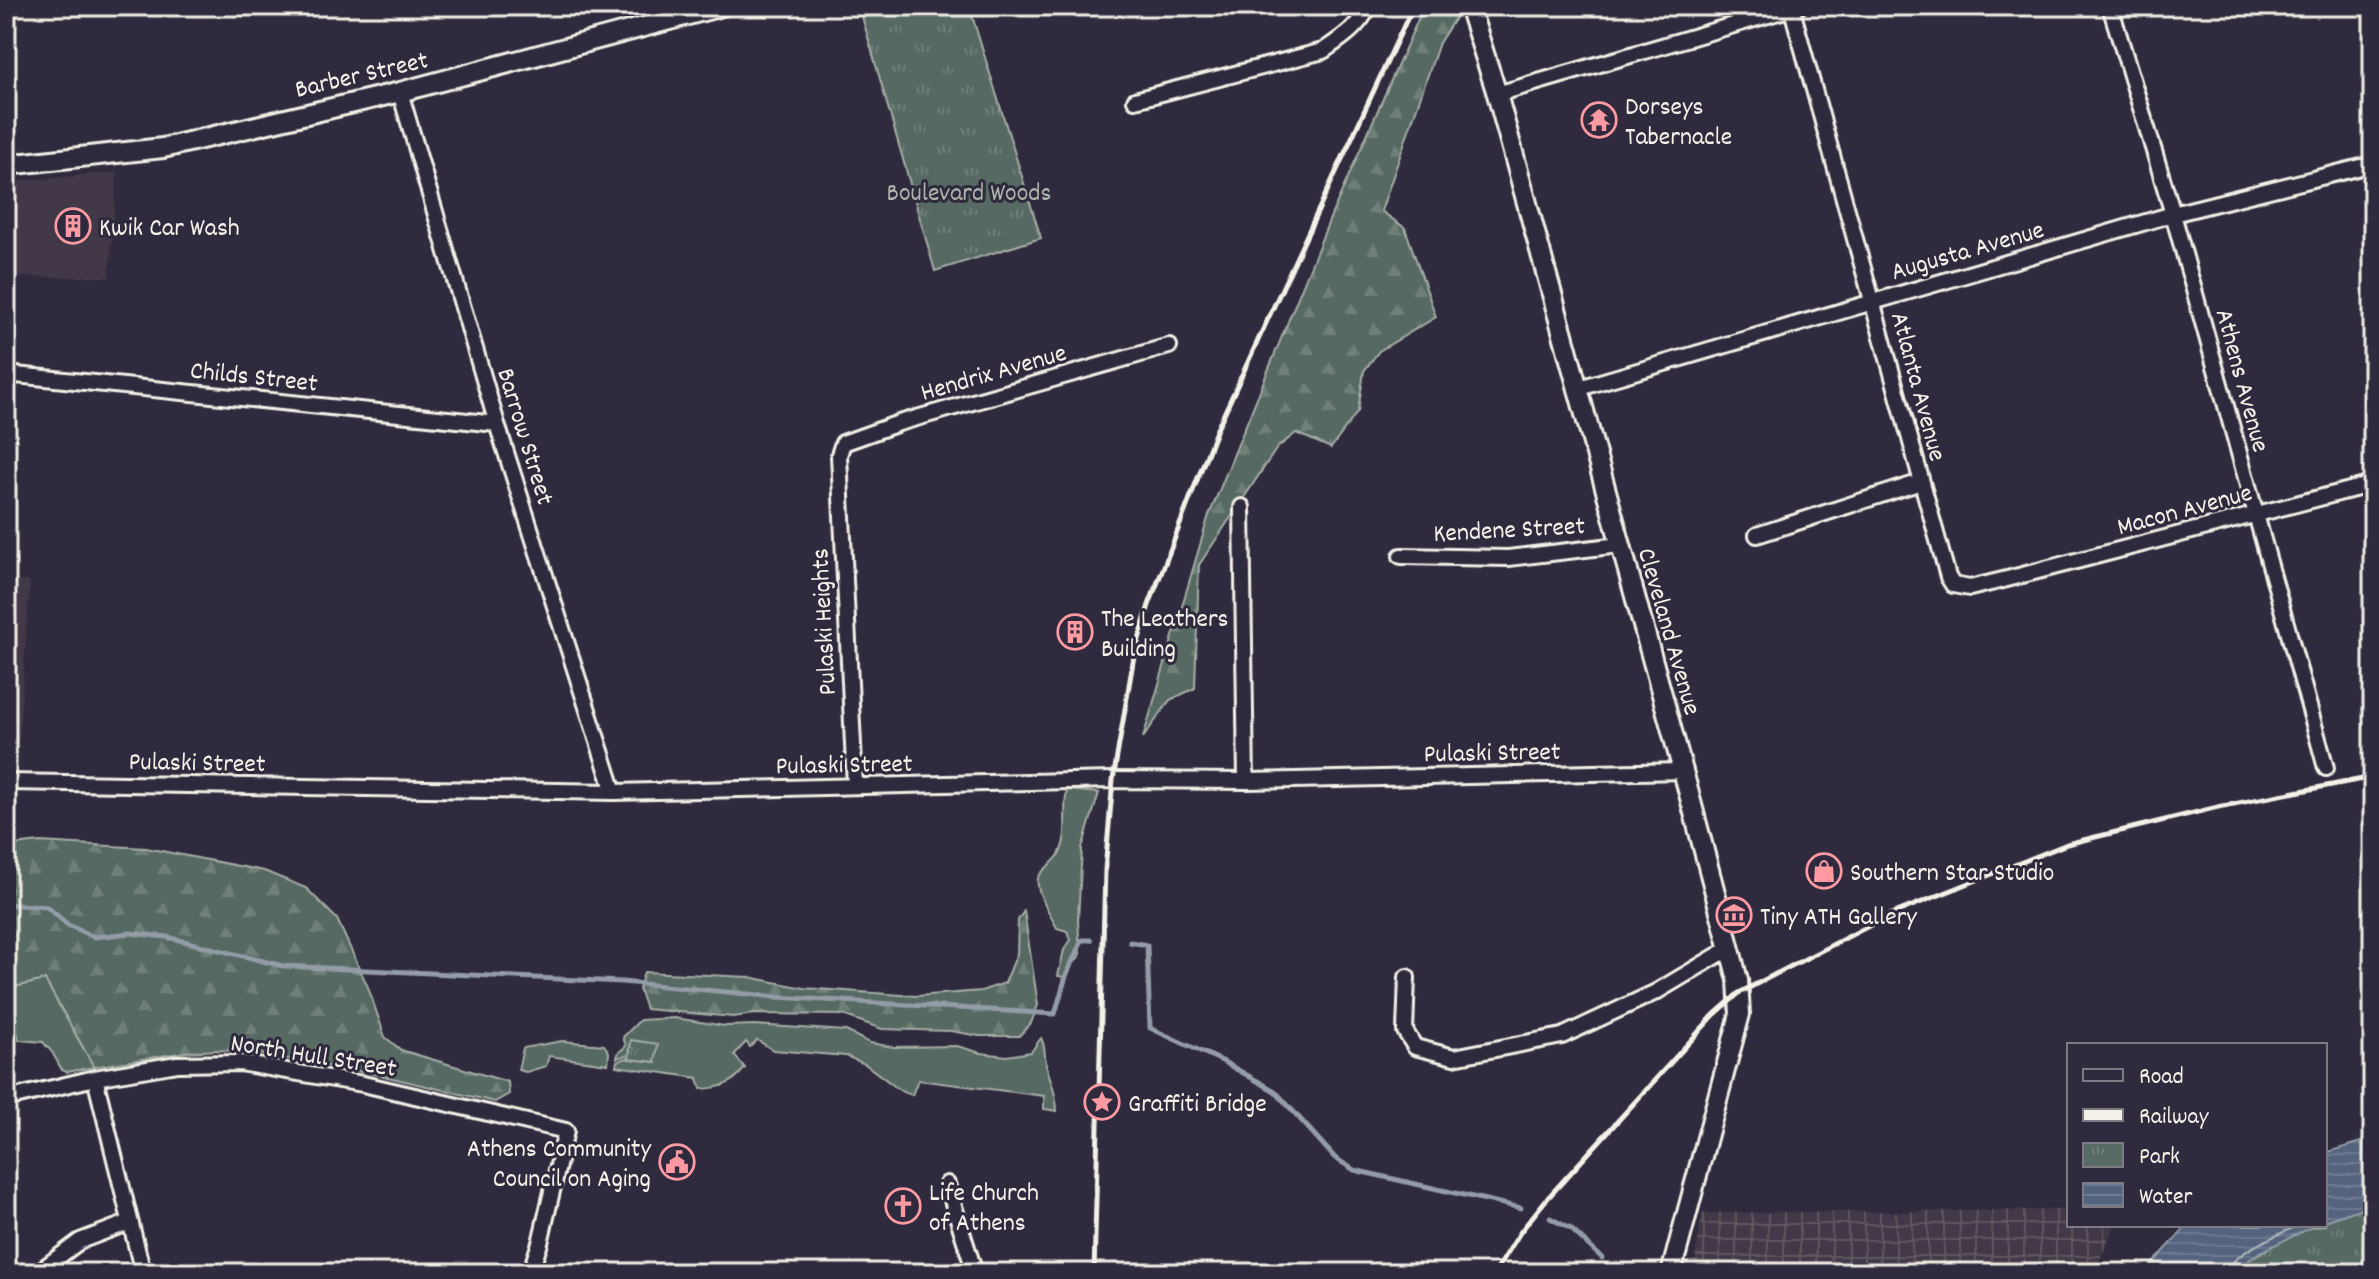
<svg xmlns="http://www.w3.org/2000/svg" width="2379" height="1279" font-family="Dekko,sans-serif">
<defs>
<pattern id="industrial-grid" width="8" height="8" patternUnits="userSpaceOnUse" patternTransform="scale(2)"><rect width="8" height="8" fill="#423946"/><path d="M0 4h8M4 0v8" fill="none" stroke="#5e5661"/></pattern>
<pattern id="forest-firs" width="22" height="20" patternUnits="userSpaceOnUse" patternTransform="scale(2)"><rect width="22" height="20" fill="#576a63"/><path d="M5 1l3.5 6h-7zM16 11l3.5 6h-7z" fill="#708079"/></pattern>
<pattern id="park-tufts" width="24" height="20" patternUnits="userSpaceOnUse" patternTransform="scale(2)"><rect width="24" height="20" fill="#576a63"/><path d="M3 7l-1-3M5 7V3M7 7l1-3M15 17l-1-3M17 17v-4M19 17l1-3" fill="none" stroke="#708079"/></pattern>
<pattern id="water-rules" width="6" height="5" patternUnits="userSpaceOnUse" patternTransform="scale(2)"><rect width="6" height="5" fill="#54637e"/><path d="M0 2.5h6" fill="none" stroke="#6d7a90"/></pattern>
</defs>
<rect width="100%" height="100%" fill="#2f2a3d"/>
<filter id="ink" filterUnits="userSpaceOnUse"><feTurbulence type="fractalNoise" baseFrequency=".0125" numOctaves="2"/><feDisplacementMap in="SourceGraphic" scale="16" xChannelSelector="R" yChannelSelector="G"/><feConvolveMatrix kernelMatrix="1 2 1 2 8 2 1 2 1" color-interpolation-filters="sRGB"/></filter>
<g filter="url(#ink)">
<path fill="#423946" d="M117 172 109 277H6V182Z
M6 581H30L17 766 6 768Z"/>
<path fill="url(#industrial-grid)" d="M2069 1210V1225H2115L2094 1273H1693L1702 1213Z"/>
<path fill="#576a63" stroke="#a6aea6" stroke-width="2" d="M1067 790 1099 793 1082 848 1078 919 1080 955 1064 977 1058 976 1064 950 1071 940 1067 931 1057 928C1052 918 1032 886 1039 876 1049 862 1060 862 1064 840 1067 824 1063 807 1067 790Z
M45 979 94 1067 67 1072 62 1070 52 1052 43 1042 19 1040 15 1025 6 1027V989Z
M675 1018 725 1026 755 1025 846 1031 870 1043 894 1047 957 1046 981 1053 1007 1056 1031 1052 1041 1038C1046 1047 1044 1055 1046 1064 1050 1081 1057 1093 1057 1111L1044 1109V1096L918 1080 912 1095 901 1091 865 1064 846 1056 773 1050 757 1040 750 1047 746 1042 734 1055 745 1068C732 1084 722 1088 701 1089L698 1078 616 1066 617 1061 628 1058 655 1062 631 1041 629 1055 617 1058 618 1053 626 1046 623 1037 640 1020Z
M562 1041 604 1045 609 1052 608 1064 549 1056 546 1066 526 1072 518 1070 523 1048Z"/>
<path fill="url(#forest-firs)" stroke="#a6aea6" stroke-width="2" d="M1424 6H1453L1460 10 1439 43 1381 211 1405 228 1436 317 1379 351 1364 371 1358 411 1331 448 1296 433 1277 448 1199 565 1195 688 1170 700 1143 738 1208 518 1331 216Z
M40 842 146 848 264 871 306 888 337 919 368 987 385 1037 401 1050 508 1082 509 1094 495 1102 379 1075 248 1052 218 1050 186 1052 94 1067 45 980 6 989V846Z
M1024 911 1038 1005 1031 1023 1019 1036H979L951 1031 882 1029 843 1015 754 1014 733 1017 646 1009 639 989 644 972 749 977 804 988 916 996 981 991 1005 983 1017 954 1018 920Z"/>
<path fill="url(#park-tufts)" stroke="#a6aea6" stroke-width="2" d="M859 6H969L1041 238 935 271Z
M631 1040 658 1044 655 1062 629 1059Z
M2373 1204V1273H2231C2249 1258 2303 1225 2325 1225V1221L2329 1219Z"/>
<path fill="url(#water-rules)" stroke="#949ca8" stroke-width="2" d="M2373 1138V1204L2325 1221V1153Z
M2188 1225H2316L2260 1252 2231 1273H2144Z"/>
<g fill="none" stroke-linecap="round" stroke-linejoin="round">
<path stroke="#b4b8be" stroke-width="2" d="M2227 1273C2230 1253 2281 1234 2299 1225"/>
<path stroke="#949ca8" stroke-width="5" d="M6 904 47 907 68 925 94 937 130 933 167 937 283 966 622 982 777 997 1055 1014 1066 976 1082 940H1091
M1130 942 1147 945 1150 1028 1222 1061 1275 1091 1335 1158 1354 1170 1521 1208
M1550 1218 1571 1229 1602 1258"/>
<defs>
<path id="minor" d="M1791 6 1948 577 1953 585 1970 588 2007 579 2373 484
M2110 6 2173 214 2326 768
M400 92 497 424 614 792
M1497 94 1799 6
M1135 100 1323 51C1342 38 1359 27 1369 6
M6 374 497 424
M1576 389 2173 214 2373 164
M1242 507 1246 781
M1757 535 1921 482
M1401 556 1508 558 1620 545
M6 782 614 792 1113 780 1246 781 1683 771
M855 786 839 455 843 443 899 423 1169 346
M1407 977 1405 1031 1415 1047 1454 1057 1562 1036 1656 992 1730 948
M95 1078 143 1273
M6 1099 95 1078 177 1064 240 1063 363 1084 566 1131 540 1243 530 1273
M947 1184 975 1273
M37 1273 80 1241 130 1222"/>
<path id="tertiary" d="M1469 6 1497 94 1683 771 1738 980 1740 1014 1671 1273
M6 165 163 148 400 92 722 6"/>
</defs>
<use href="#minor" stroke="#f4f1e8" stroke-width="20"/>
<use href="#tertiary" stroke="#f4f1e8" stroke-width="24"/>
<use href="#minor" stroke="#2f2a3d" stroke-width="14"/>
<use href="#tertiary" stroke="#2f2a3d" stroke-width="18"/>
<path stroke="#f4f1e8" stroke-width="5" d="M1094 1273 1105 870 1113 780 1134 656 1149 605 1216 431 1413 6
M1495 1273 1521 1231 1545 1201 1714 1015 1739 993 1892 914 2067 844 2218 807 2373 777"/>
</g>
</g>
<defs>
<symbol id="temple-ring" viewBox="-11 -11 22 22"><circle r="9.5" fill="#2f2a3d" stroke="#ff9aa2" stroke-width="1.5"/><path d="M0-6L5-2H3V0L6.5 2.5H4V6H1.5V3h-3V6H-4V2.5H-6.5L-3 0V-2H-5Z" fill="#ff9aa2"/></symbol>
<symbol id="building-ring" viewBox="-11 -11 22 22"><circle r="9.5" fill="#2f2a3d" stroke="#ff9aa2" stroke-width="1.5"/><path d="M-4-6H4V6H1V3H-1V6H-4ZM-2.5-4.3h1.7v1.8h-1.7ZM.8-4.3h1.7v1.8H.8ZM-2.5-1h1.7V.8h-1.7ZM.8-1h1.7V.8H.8Z" fill="#ff9aa2"/></symbol>
<symbol id="shop-ring" viewBox="-11 -11 22 22"><circle r="9.5" fill="#2f2a3d" stroke="#ff9aa2" stroke-width="1.5"/><path d="M-5-2.5h2.3a2.7 3.5 0 0 1 5.4 0H5L5.5 6h-11ZM-1.5-2.5h3a1.5 2.3 0 0 0-3 0Z" fill="#ff9aa2"/></symbol>
<symbol id="museum-ring" viewBox="-11 -11 22 22"><circle r="9.5" fill="#2f2a3d" stroke="#ff9aa2" stroke-width="1.5"/><path d="M0-6L6-3V-2H-6V-3ZM-5-1h2V3h-2ZM-1-1h2V3h-2ZM3-1h2V3H3ZM-6 4H6V6H-6Z" fill="#ff9aa2"/></symbol>
<symbol id="sight-ring" viewBox="-11 -11 22 22"><circle r="9.5" fill="#2f2a3d" stroke="#ff9aa2" stroke-width="1.5"/><path d="M0-6L1.8-2.2L6-1.7L2.9 1.2L3.7 5.4L0 3.3L-3.7 5.4L-2.9 1.2L-6-1.7L-1.8-2.2Z" fill="#ff9aa2"/></symbol>
<symbol id="civic-ring" viewBox="-11 -11 22 22"><circle r="9.5" fill="#2f2a3d" stroke="#ff9aa2" stroke-width="1.5"/><path d="M-.6-6.5H3V-4.5H.6V-3L4-1V1h2V6H-6V1h2V-1L-.6-3ZM-1.2 2.5V6h2.4V2.5Z" fill="#ff9aa2"/></symbol>
<symbol id="church-ring" viewBox="-11 -11 22 22"><circle r="9.5" fill="#2f2a3d" stroke="#ff9aa2" stroke-width="1.5"/><path d="M-1.2-6h2.4v3.5h3.3v2.4h-3.3V6h-2.4V-.1h-3.3v-2.4h3.3Z" fill="#ff9aa2"/></symbol>
</defs>
<g fill-rule="evenodd">
<use href="#temple-ring" x="1579" y="100" width="40" height="40"/>
<use href="#building-ring" x="53" y="206" width="40" height="40"/>
<use href="#building-ring" x="1055" y="612" width="40" height="40"/>
<use href="#shop-ring" x="1804" y="851" width="40" height="40"/>
<use href="#museum-ring" x="1714" y="895" width="40" height="40"/>
<use href="#sight-ring" x="1082" y="1082" width="40" height="40"/>
<use href="#civic-ring" x="657" y="1142" width="40" height="40"/>
<use href="#church-ring" x="883" y="1186" width="40" height="40"/>
</g>
<g text-anchor="middle" stroke-width="6" stroke-linejoin="round" paint-order="stroke">
<g font-size="26" fill="#f4f1e8" stroke="#2f2a3d">
<text transform="translate(361 73) rotate(-13)" y="9">Barber Street</text>
<text transform="translate(1967 249) rotate(-16)" y="9">Augusta Avenue</text>
<text transform="translate(993 371) rotate(-16)" y="9">Hendrix Avenue</text>
<text transform="translate(254 375) rotate(6)" y="9">Childs Street</text>
<text transform="translate(2244 380) rotate(75)" y="9">Athens Avenue</text>
<text transform="translate(1920 386) rotate(75)" y="9">Atlanta Avenue</text>
<text transform="translate(527 436) rotate(73)" y="9">Barrow Street</text>
<text transform="translate(2184 508) rotate(-15)" y="9">Macon Avenue</text>
<text transform="translate(1509 528) rotate(-3)" y="9">Kendene Street</text>
<text transform="translate(822 622) rotate(-93)" y="9">Pulaski Heights</text>
<text transform="translate(1671 631) rotate(74)" y="9">Cleveland Avenue</text>
<text transform="translate(1492 751) rotate(-1)" y="9">Pulaski Street</text>
<text transform="translate(197 761) rotate(1)" y="9">Pulaski Street</text>
<text transform="translate(844 763) rotate(-1)" y="9">Pulaski Street</text>
<text transform="translate(314 1054) rotate(9)" y="9">North Hull Street</text>
</g>
<g font-size="26" fill="#f4f1e8" stroke="#2f2a3d" text-anchor="start">
<text x="1625" y="114">Dorseys<tspan x="1625" dy="30">Tabernacle</tspan></text>
<text x="99" y="235">Kwik Car Wash</text>
<text x="1101" y="626">The Leathers<tspan x="1101" dy="30">Building</tspan></text>
<text x="1850" y="880">Southern Star Studio</text>
<text x="1760" y="924">Tiny ATH Gallery</text>
<text x="1128" y="1111">Graffiti Bridge</text>
<text x="651" y="1156" text-anchor="end">Athens Community<tspan x="651" dy="30">Council on Aging</tspan></text>
<text x="929" y="1200">Life Church<tspan x="929" dy="30">of Athens</tspan></text>
</g>
<g font-size="26" fill="#adb4ac" stroke="#2f2a3d">
<text x="969" y="200">Boulevard Woods</text>
</g>
</g>
<rect width="2379" height="1279" fill="none" stroke="#2f2a3d" stroke-width="32"/>
<rect x="16" y="16" width="2347" height="1247" fill="none" stroke="#f4f1e8" stroke-width="3" filter="url(#ink)"/>
<rect x="2067" y="1043" width="260" height="184" fill="#2f2a3d" stroke="#7e7a81" stroke-width="2"/>
<rect x="2083" y="1069" width="40" height="12" fill="#2f2a3d" stroke="#7e7a81" stroke-width="2"/>
<text x="2139" y="1083" font-size="24" fill="#f4f1e8">Road</text>
<rect x="2083" y="1109" width="40" height="12" fill="#f4f1e8" stroke="#7e7a81" stroke-width="2"/>
<text x="2139" y="1123" font-size="24" fill="#f4f1e8">Railway</text>
<rect x="2083" y="1143" width="40" height="24" fill="url(#park-tufts)" stroke="#7e7a81" stroke-width="2"/>
<text x="2139" y="1163" font-size="24" fill="#f4f1e8">Park</text>
<rect x="2083" y="1183" width="40" height="24" fill="url(#water-rules)" stroke="#7e7a81" stroke-width="2"/>
<text x="2139" y="1203" font-size="24" fill="#f4f1e8">Water</text>
</svg>
